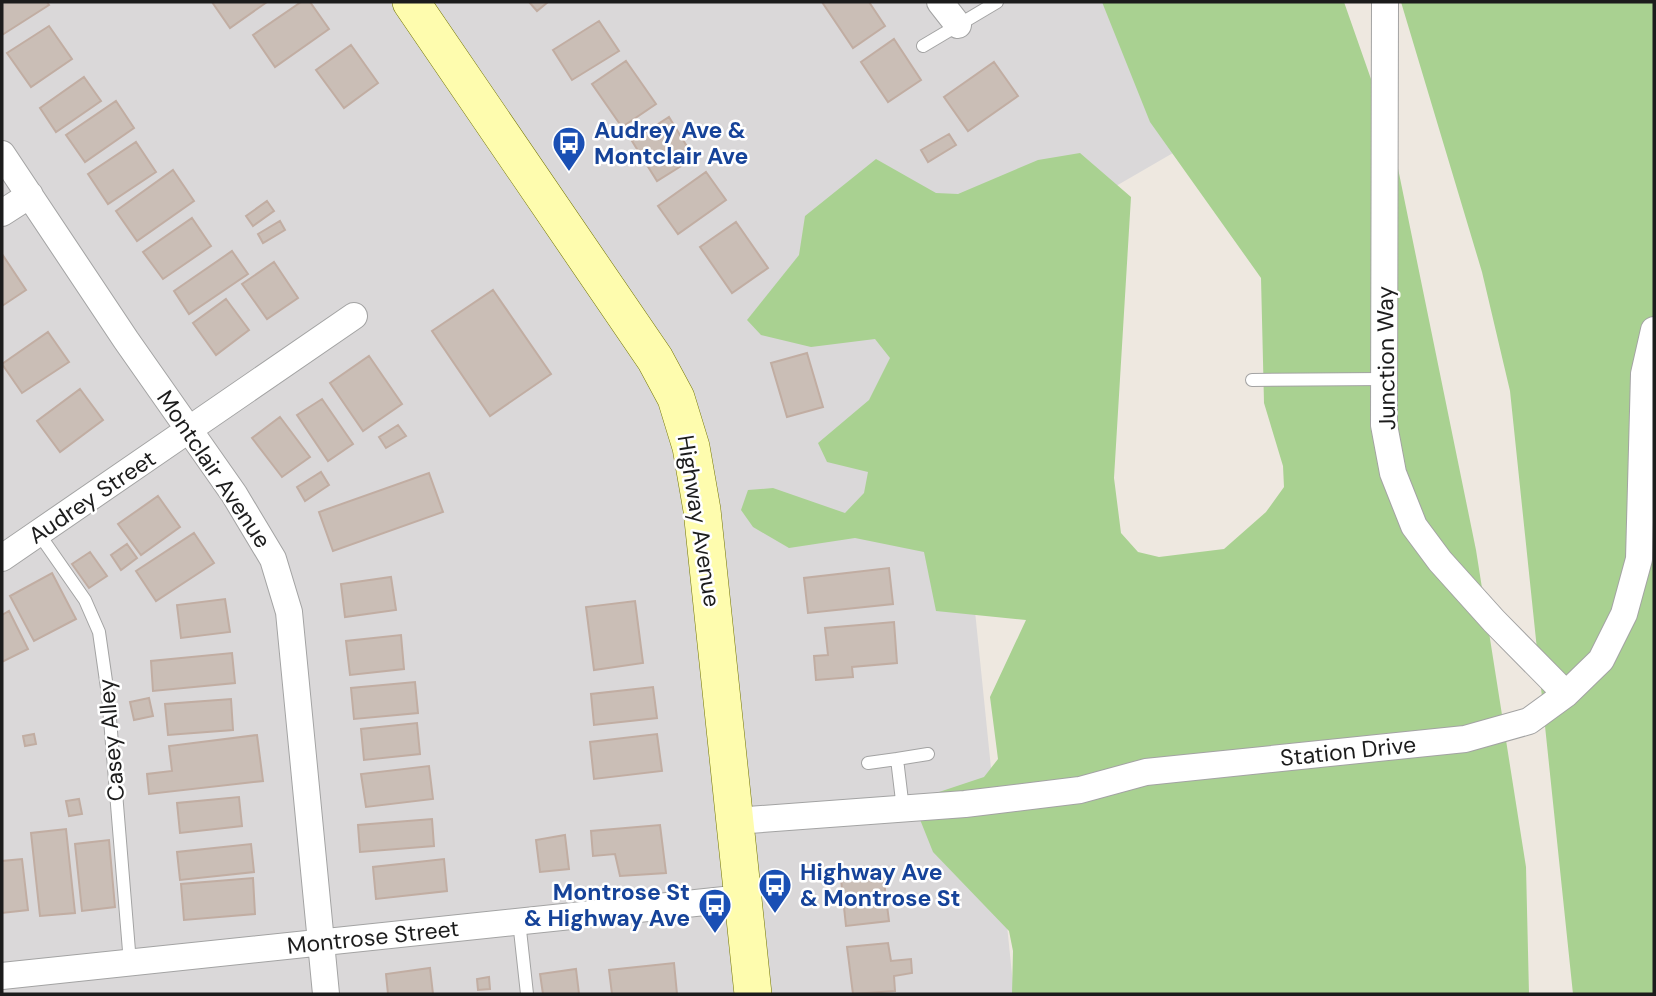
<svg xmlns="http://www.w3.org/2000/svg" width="1656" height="996" font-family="'DM Sans',sans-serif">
<rect width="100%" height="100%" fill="#eee8e0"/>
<path fill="#dad8d9" d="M2 2H1129L1204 135 942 287 1014 994H2Z"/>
<path fill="#a9d191" d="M1102 2H1344L1392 139 1476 550 1526 867 1529 994H1012L1013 951 1009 931 933 852 917 812 930 795 984 777 998 759 990 697 1026 620 936 611 924 552 855 538 789 548 753 527 741 510 748 490 773 488 845 513 864 493 868 472 827 462 818 443 869 400 890 358 875 339 811 347 761 335 747 320 799 255 805 216 876 159 936 193 958 194 1038 160 1080 153 1131 197 1114 478 1121 533 1138 552 1159 557 1224 549 1266 512 1284 487 1283 466 1264 403 1261 278 1150 122Z
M1401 2H1654V994H1573L1510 391 1482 272Z"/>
<path fill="#cabeb6" stroke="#c1ada2" stroke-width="2" d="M2 2H47L49 5 2 35Z
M212 2H267L230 28Z
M301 2H310L329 29 275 67 253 35Z
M529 2H548L537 11Z
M822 2H869L885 26 853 48Z
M599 21 619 51 572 80 553 50Z
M49 26 72 59 31 87 7 53Z
M894 39 921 80 888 102 861 62Z
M351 45 378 83 344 108 316 70Z
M626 61 656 104 622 127 592 84Z
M994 62 1018 96 968 131 944 97Z
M84 77 101 101 56 132 40 108Z
M116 101 134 128 85 162 66 135Z
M669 117 694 158 657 181 632 141Z
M949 134 956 145 928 162 921 150Z
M136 142 156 172 108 204 88 174Z
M173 170 194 201 137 241 116 211Z
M706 172 726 200 678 234 658 206Z
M267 201 274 211 253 226 246 216Z
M192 218 211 246 163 279 143 252Z
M280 221 285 230 263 243 258 234Z
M736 222 768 268 732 293 700 247Z
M232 251 248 274 189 314 174 291Z
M2 254 26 290 2 306Z
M274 262 298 298 267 319 242 284Z
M493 290 551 374 490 416 432 331Z
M226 299 249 330 216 355 193 323Z
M48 332 69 362 22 393 2 364Z
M807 353 823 407 787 417 771 363Z
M369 356 402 404 363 431 330 383Z
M80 389 103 420 60 452 37 421Z
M322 399 353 444 328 461 297 415Z
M280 417 310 457 282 477 252 438Z
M398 425 406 436 386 448 379 437Z
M321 472 329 485 305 501 297 487Z
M429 473 443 512 333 551 319 512Z
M158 496 180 527 141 555 118 524Z
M194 533 214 563 156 601 136 571Z
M127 544 137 558 121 570 111 555Z
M90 552 107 576 89 588 72 564Z
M889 568 893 604 808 613 804 578Z
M52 573 76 619 34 641 10 596Z
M391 577 396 610 345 617 341 584Z
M225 599 230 632 181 638 177 605Z
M635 601 643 663 594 670 586 607Z
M9 611 28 649 2 662V615Z
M894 622 897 663 852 667 853 677 816 680 814 656 828 655 825 628Z
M401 635 404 669 350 675 346 641Z
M232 653 235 683 153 691 151 661Z
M415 682 418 713 354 719 351 688Z
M653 687 657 718 594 725 591 694Z
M149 698 153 716 134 720 130 702Z
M231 699 233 730 168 735 165 704Z
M417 723 420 754 364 760 361 729Z
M34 734 36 744 25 746 23 736Z
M657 734 662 771 594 779 590 742Z
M257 735 263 781 149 794 147 774 172 771 169 746Z
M429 766 433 799 366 807 361 774Z
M239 797 242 826 180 833 177 803Z
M79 799 82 814 69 816 66 801Z
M432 819 434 846 360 852 358 825Z
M660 825 666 873 620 876 615 854 593 856 591 831Z
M66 829 75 913 40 916 31 833Z
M565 835 569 869 540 872 536 840Z
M109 840 115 907 82 911 75 844Z
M251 844 254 872 180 880 177 852Z
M22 859 28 910 2 913V861Z
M444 859 447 891 376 899 373 867Z
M883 874 889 921 846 926 841 879Z
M253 878 255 914 184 920 181 884Z
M888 943 891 961 911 959 912 973 894 976 895 991 853 994 847 947Z
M674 963 677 994H612L609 970Z
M430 968 433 994H388L386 974Z
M576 969 579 994H543L540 974Z
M489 977 490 989 478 990 477 979Z"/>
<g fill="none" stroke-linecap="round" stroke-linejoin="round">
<defs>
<path id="lane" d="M923 46 997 2
M1252 380 1384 379
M39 534 85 600 99 632 108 695 130 963
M897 759 928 754
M868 763 897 759 903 809
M519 921 527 994"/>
<path id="street" d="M940 2 958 25
M1385 2 1384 425 1393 473 1414 526 1440 561 1494 621 1566 694
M2 154 126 340 234 494 273 559 289 612 326 994
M2 213 30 195
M2 558 354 316
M735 821 965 804 1080 790 1146 772 1465 739 1529 721 1566 694 1601 660 1624 614 1639 559 1644 374 1654 330
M2 976 743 898"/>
<path id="secondary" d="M411 2 655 359 676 398 691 447 702 510 753 994"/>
</defs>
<use href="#lane" stroke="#a3a3a3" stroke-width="14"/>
<use href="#street" stroke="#a3a3a3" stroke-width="28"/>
<use href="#secondary" stroke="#727500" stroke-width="38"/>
<use href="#lane" stroke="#fff" stroke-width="12"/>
<use href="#street" stroke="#fff" stroke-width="26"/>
<use href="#secondary" stroke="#fefcae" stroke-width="37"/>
</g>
<defs>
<symbol id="bus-pin" viewBox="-11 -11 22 30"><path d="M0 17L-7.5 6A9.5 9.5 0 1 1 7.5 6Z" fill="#1a4fb4" stroke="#fff"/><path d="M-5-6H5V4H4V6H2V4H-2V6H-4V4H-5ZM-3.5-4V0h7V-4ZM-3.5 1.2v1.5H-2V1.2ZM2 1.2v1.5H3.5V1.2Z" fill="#fff"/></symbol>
</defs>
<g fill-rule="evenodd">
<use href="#bus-pin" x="550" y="124" width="38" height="52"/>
<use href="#bus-pin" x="756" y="866" width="38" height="52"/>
<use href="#bus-pin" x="696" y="886" width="38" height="52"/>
</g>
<g text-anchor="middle" stroke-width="5" stroke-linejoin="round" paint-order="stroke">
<g font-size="23" font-weight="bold" fill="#164399" stroke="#fff" text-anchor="start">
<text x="594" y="138">Audrey Ave &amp;<tspan x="594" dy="26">Montclair Ave</tspan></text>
<text x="800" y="880">Highway Ave<tspan x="800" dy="26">&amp; Montrose St</tspan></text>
<text x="690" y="900" text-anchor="end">Montrose St<tspan x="690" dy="26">&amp; Highway Ave</tspan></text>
</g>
<g font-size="23" fill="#1c1c1c" stroke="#fff">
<text transform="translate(1386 358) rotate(-91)" y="8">Junction Way</text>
<text transform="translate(214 469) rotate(56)" y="8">Montclair Avenue</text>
<text transform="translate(92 497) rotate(-34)" y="8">Audrey Street</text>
<text transform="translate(699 521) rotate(81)" y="8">Highway Avenue</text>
<text transform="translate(111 740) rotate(-95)" y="8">Casey Alley</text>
<text transform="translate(1348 751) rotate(-6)" y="8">Station Drive</text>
<text transform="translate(373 937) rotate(-6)" y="8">Montrose Street</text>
</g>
</g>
<rect width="1656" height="996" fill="none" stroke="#1c1c1c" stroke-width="7"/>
</svg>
